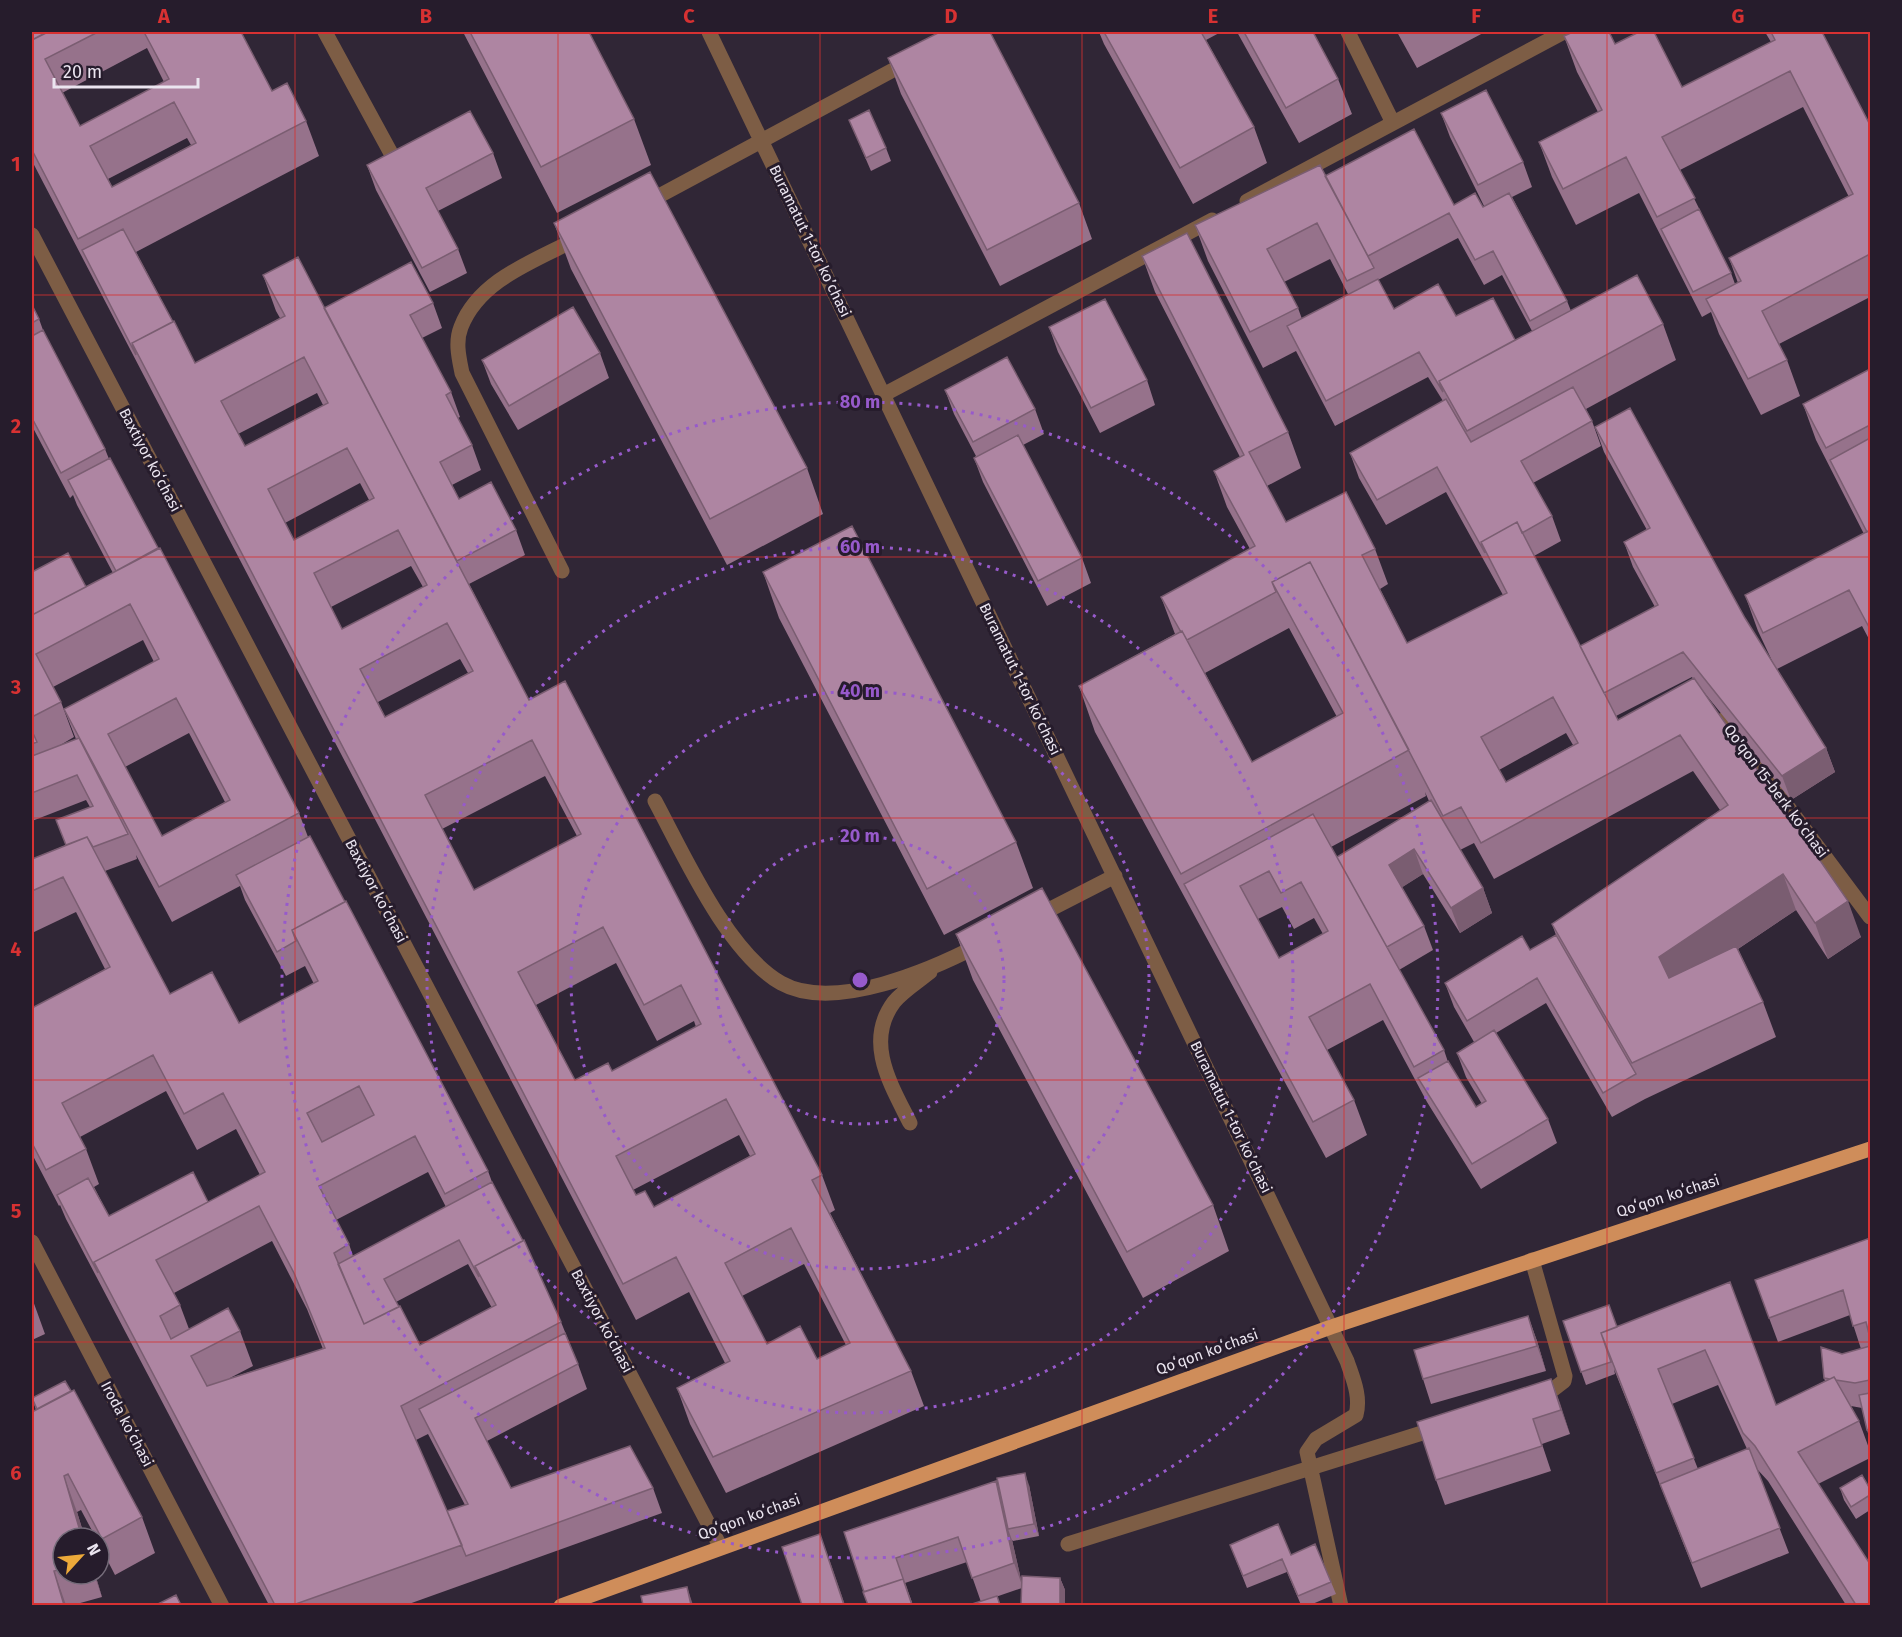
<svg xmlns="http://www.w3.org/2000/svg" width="1902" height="1637" font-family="'Fira Sans',sans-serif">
<rect width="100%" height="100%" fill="#302636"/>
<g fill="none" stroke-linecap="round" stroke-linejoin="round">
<path stroke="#7d5d45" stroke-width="15" d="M325 32 399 168
M709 32 1347 1361C1353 1379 1361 1396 1356 1415L1316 1439 1307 1452 1341 1606
M1348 32 1393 123
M1247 201 1564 32
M644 204 908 62
M32 235 720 1546
M883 395 1212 220
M562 571 462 373C459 358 455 342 461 327 480 278 538 260 580 237
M1723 720 1870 917
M655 801C684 855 727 952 781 983 834 1013 933 969 981 944
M1035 917 1115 876
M910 1123C891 1085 864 1042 894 1002 903 991 919 981 930 972
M32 1242 222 1606
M1532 1260 1565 1376 1564 1381 1551 1391 1538 1395
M1068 1544 1438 1428"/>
<path stroke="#cf8d5a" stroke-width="15" d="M561 1606 1331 1327 1870 1149"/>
</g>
<path fill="#96728b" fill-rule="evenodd" d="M32 32H241L272 91 306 121 319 156 136 252 195 363 280 318 276 311 263 275 324 308 433 303 442 328 422 338 451 392 460 417 458 418 472 445 481 470 452 485 459 499 516 530 525 555 469 584 529 700 822 1175 835 1210 830 1213 911 1371 924 1406 726 1493 690 1424 677 1388 725 1363 689 1292 636 1320 32 161ZM147 48 164 82 80 126 62 93ZM187 138 191 145 112 187 108 179ZM317 393 323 405 245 446 238 434ZM360 483 369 500 294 540 285 523ZM411 566 423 587 342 629 331 607ZM460 659 468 673 385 717 378 702ZM545 776 577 836 474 890 442 829ZM616 963 657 1041 694 1021 696 1027 612 1071 575 1080 536 1005ZM739 1135 750 1156 654 1207 636 1195 633 1190ZM804 1264 846 1345 817 1359 767 1344 742 1296Z
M463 32H589L634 119 651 165 557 213Z
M1099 32H1221L1206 40 1254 127 1267 163 1193 204 1104 44Z
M1237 32H1313L1338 79 1352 114 1299 143Z
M1397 32H1485L1417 68Z
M1765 32H1822L1870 125V297L1779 344 1787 360 1800 396 1761 415 1719 334 1711 312 1702 317 1639 193 1576 225 1552 177 1539 142 1598 112 1577 72 1564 36 1615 44 1682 87 1771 42ZM1803 107 1849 197 1729 258 1738 283 1735 284 1731 273 1680 170Z
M888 58 1079 203 1092 239 1000 286 901 94Z
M1441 113 1523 162 1532 187 1512 197 1567 301 1571 311 1663 324 1676 360 1586 409 1592 421 1601 446 1533 483 1552 516 1561 541 1534 556 1580 646 1655 607 1633 567 1624 542 1647 530 1604 452 1595 427 1745 618 1774 665 1758 631 1745 595 1864 534 1816 440 1803 404 1870 369V641L1862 626 1777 669 1826 748 1835 772 1791 800 1703 691 1861 937 1828 959 1796 910 1738 949 1763 1002 1776 1037 1645 1099 1612 1117 1546 1003 1496 1033 1548 1119 1557 1143 1481 1189 1427 1102 1383 1020 1327 1050 1354 1100 1367 1135 1326 1158 1095 732 1079 686 1175 634 1161 597 1250 549 1227 507 1214 471 1240 457 1155 292 1142 256 1288 432 1301 468 1267 486 1286 522 1375 549 1388 584 1380 589 1407 643 1503 595 1446 492 1386 525 1359 478 1350 453 1443 401 1428 377 1335 426 1296 351 1263 368 1208 261 1195 225 1325 176 1454 205 1483 207 1484 206 1450 137ZM1458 238 1484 285 1502 275 1532 331 1515 340 1456 316 1394 309 1378 280ZM1330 259 1348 294 1302 319 1298 308 1284 282ZM1289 628 1337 717 1252 762 1205 673ZM1692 677 1693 679 1618 720 1616 716ZM1566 733 1573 745 1506 782 1499 770ZM1693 771 1720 810 1552 924 1556 935 1530 950 1445 983 1454 1007 1474 1042 1457 1053 1466 1077 1482 1104 1476 1107 1448 1062 1444 1050 1399 970 1433 950 1424 926 1402 887 1423 874 1460 933 1492 913 1483 888 1460 850 1474 843 1494 879ZM1425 792 1429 801 1337 857 1331 847 1426 796ZM1282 907 1294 929 1314 918 1323 934 1279 958 1258 919Z
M849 120 886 148 891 161 871 171Z
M493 153 502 178 438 211 458 249 467 273 430 292 376 190 367 165Z
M554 223 807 468 823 514 727 565 571 269Z
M32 305 39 319 43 330 105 449 109 459 299 813 308 837 488 1171 492 1182 561 1322 578 1364 587 1389 487 1441 511 1488H653L662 1513 406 1605H269L66 1219 60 1205 59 1206 32 1154V1008L105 969 76 912 32 933V859L66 845 56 820 90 807 86 800 32 821V572L86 587 113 573 77 505 73 495 70 498 32 426ZM143 640 154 662 64 709 76 739 57 747 74 737 61 702 53 687ZM189 733 225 802 162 836 125 767ZM136 855 172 922 240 886 245 900 286 976 305 966 314 984 239 1023 170 994 105 871 137 859ZM166 1091 197 1150 236 1129 260 1175 208 1202 109 1216 94 1187 99 1184 86 1149 80 1137ZM428 1172 446 1207 353 1256 349 1244 336 1220ZM272 1241 307 1309 323 1349 230 1378 253 1366 240 1331 189 1329 180 1305 174 1293ZM468 1264 492 1308 420 1345 396 1302ZM428 1434 465 1505 447 1511 416 1440Z
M1049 327 1147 380 1155 405 1100 433 1058 352Z
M600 353 609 378 518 430 491 384 482 360Z
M945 390 1035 409 1044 434 1023 445 1082 558 1091 583 1047 606 983 482 974 458 976 456 954 414Z
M763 572 1016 842 1033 888 944 935 779 618Z
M956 934 1213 1205 1229 1251 1143 1298 973 980Z
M1870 1238V1440L1867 1430 1862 1408 1851 1406 1859 1421 1870 1451V1458L1818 1484 1870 1605H1846L1768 1481 1757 1469 1789 1553 1701 1588 1614 1369 1615 1374 1586 1385 1563 1321 1617 1327 1730 1282 1776 1405 1825 1381 1824 1378 1842 1354 1861 1349 1850 1315 1778 1342 1755 1280ZM1718 1385 1747 1449 1698 1469 1672 1404Z
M32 1298 45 1334 32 1340Z
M1528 1316 1537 1341 1546 1371 1431 1404 1423 1379Z
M1551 1379 1570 1434 1542 1444 1551 1471 1445 1505 1436 1480Z
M32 1398 142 1517 155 1553 115 1575 99 1544V1538H96L81 1510 77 1512 85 1538H63V1574H95L102 1597 73 1605H32L36 1410Z
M1029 1485 1039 1536 1013 1541 1012 1540 1022 1584 1060 1578 1065 1590 1022 1588 981 1602 967 1562 905 1583 913 1605H868L844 1532 1001 1495Z
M1840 1488 1870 1489V1510L1856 1519 1844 1500Z
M1230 1545 1291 1555 1331 1582 1336 1594 1310 1605H1301L1287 1572 1247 1588Z"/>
<path fill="#7a5d71" d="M1826 748 1835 772 1791 800 1782 776Z
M1414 849 1423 874 1398 890 1389 865Z
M1783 874 1796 910 1672 993 1659 957Z
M1483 888 1492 913 1460 933 1451 908Z
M1848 901 1861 937 1828 959 1815 923Z
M1528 1316 1537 1341 1546 1371 1537 1346Z
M1551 1379 1560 1403 1570 1434 1561 1410Z
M1025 1473 1029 1485 1039 1536 1034 1524Z
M64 1476 77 1512 85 1538H82Z
M996 1481 1005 1506 1008 1529 1012 1540 1023 1588 1014 1563Z
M820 1534 833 1570 845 1605H844Z
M54 1571 66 1605H64Z
M94 1574H95L102 1597Z
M1060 1578 1065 1590V1605H1060Z
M687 1587 693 1605H691Z"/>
<path fill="#ae85a2" stroke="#7a5d71" stroke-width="1.5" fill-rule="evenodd" d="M32 32H47L32 40Z
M48 32H98L45 59 80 126 169 79 144 32H241L272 91 287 83 306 121 78 239 32 150V40ZM174 102 196 143 112 187 90 146Z
M470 32H589L634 119 541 167Z
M940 32H990L1079 203 987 250 888 58Z
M1104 32H1201L1254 127 1180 168Z
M1244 32H1313L1338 79 1286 108Z
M1573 32H1609L1615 44 1639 32H1654L1682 87 1775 40 1771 32H1822L1870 125V254L1762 311 1787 360 1748 379 1706 299 1741 281 1729 258 1853 194 1790 71 1662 137 1695 198 1657 217 1626 157 1563 189 1539 142 1602 110 1564 36Z
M1486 90 1523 162 1478 185 1441 113Z
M869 110 886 148 866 158 849 120Z
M470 111 493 153 426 188 458 249 422 268 367 165Z
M1414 129 1454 205 1475 193 1483 207 1509 193 1567 301 1530 321 1493 251 1475 260 1449 213 1368 256 1325 176Z
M1320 165 1374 268 1347 281 1317 223 1267 249 1298 308 1250 332 1195 225Z
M650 172 807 468 710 519 554 223Z
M1699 209 1731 273 1693 292 1661 229Z
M123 229 173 322 132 343 136 355 82 250Z
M1187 233 1288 432 1249 452 1286 522 1346 492 1375 549 1362 555 1407 643 1507 593 1481 542 1517 522 1618 720 1694 678 1848 901 1815 923 1783 874 1659 957 1669 978 1736 946 1763 1002 1632 1063 1552 924 1728 805 1680 735 1481 843 1461 807 1443 816 1310 562 1272 582 1276 592 1187 640 1182 631 1181 632 1161 597 1255 546 1214 471 1244 455 1142 256ZM1553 697 1578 743 1506 782 1481 737Z
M298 257 529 700 565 681 822 1175 812 1180 911 1371 713 1457 677 1388 730 1361 676 1257 623 1284 132 343 174 321 195 363 285 316 263 275ZM304 357 328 403 245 446 221 401ZM347 448 374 498 294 540 268 489ZM398 530 427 585 342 629 314 573ZM447 623 473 671 385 717 360 669ZM532 740 581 834 474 890 425 795ZM603 927 644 1005 681 985 701 1024 612 1071 608 1063 575 1080 518 972ZM726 1099 755 1154 654 1207 645 1191 636 1195 616 1156ZM791 1228 850 1343 817 1359 800 1326 767 1344 725 1263Z
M411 262 433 303 410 315 451 392 446 395 472 445 440 462 459 499 491 482 516 530 457 561 324 308Z
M1637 275 1663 324 1467 431 1439 381Z
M1378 279 1394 309 1438 284 1456 316 1493 298 1515 340 1439 381 1443 392 1419 352 1326 401 1287 326Z
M1105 299 1147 380 1091 408 1049 327Z
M32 305 39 319 32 323Z
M573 307 600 353 509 406 482 360Z
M43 330 105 449 61 473 32 418V336Z
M1007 357 1035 409 973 442 945 390Z
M1870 369V425L1826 448 1803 404Z
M1573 387 1592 421 1521 461 1552 516 1522 533 1517 522 1481 542 1485 553 1437 467 1377 500 1350 453 1446 399 1471 442Z
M1630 408 1745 618 1826 748 1782 776 1683 652 1604 693 1580 646 1658 605 1624 542 1650 528 1595 427Z
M1018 435 1082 558 1038 581 974 458Z
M1870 438V530L1867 532 1830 460Z
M110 458 158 548 116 571 68 480Z
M852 526 1016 842 927 889 763 572Z
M1870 530V629L1849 590 1763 633 1745 595Z
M160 548 299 813 159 887 64 709 159 659 130 604 36 654 61 702 32 717V615ZM176 698 230 800 162 836 108 734Z
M68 553 86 587 32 615V572Z
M1310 562 1409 750 1181 874 1079 686 1182 631 1252 762 1343 713 1272 582Z
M32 731 37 742 32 744Z
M79 738 128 834 93 847 87 837 66 845 56 820 93 806 77 775 32 793V756Z
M1431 800 1483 888 1451 908 1414 849 1389 865 1424 926 1387 947 1337 857Z
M1313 814 1444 1050 1414 1067 1370 984 1309 1017 1354 1100 1313 1122 1184 884ZM1269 871 1281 893 1301 882 1328 931 1279 958 1240 886Z
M310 836 345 902 292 930 296 941 277 952 236 875Z
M87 837 170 994 212 972 239 1023 318 981 292 930 346 901 488 1171 445 1194 415 1136 319 1186 349 1244 334 1253 364 1324 400 1306 420 1345 496 1305 475 1266 524 1240 561 1322 401 1406 462 1545 293 1605H275L94 1262 265 1172 223 1093 184 1114 153 1055 62 1103 86 1149 46 1170 32 1143V1008L110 967 63 877 32 891V859ZM359 1086 374 1115 322 1142 307 1113ZM259 1206 294 1273 325 1348 207 1386 191 1356 240 1331 228 1308 171 1339 160 1316 180 1305 156 1260Z
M1042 888 1213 1205 1127 1252 956 934Z
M1556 935 1636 1074 1603 1093 1537 978 1467 1021 1445 983 1522 936 1530 950Z
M1494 1030 1548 1119 1472 1164 1418 1078 1448 1061 1476 1107 1486 1101 1457 1053Z
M193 1172 208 1202 94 1262 98 1273 57 1195 88 1178 109 1216Z
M492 1182 523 1241 475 1266 479 1277 459 1240 384 1279 399 1307 364 1324 338 1264Z
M1870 1238V1338L1866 1322 1853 1326 1843 1290 1769 1318 1755 1280Z
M1730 1282 1776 1405 1834 1377 1859 1421 1798 1452 1870 1564V1605H1856L1755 1446 1743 1433 1705 1350 1658 1369 1694 1458 1656 1473 1601 1333Z
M1609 1305 1617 1327 1601 1333 1611 1362 1581 1372 1563 1321Z
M1528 1316 1537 1346 1423 1379 1414 1350Z
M565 1333 578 1364 475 1418 511 1488 630 1446 653 1488 466 1556 447 1511 468 1504 419 1409Z
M1870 1346V1380L1855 1383 1836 1380 1834 1377 1830 1379 1824 1378 1821 1347 1842 1354Z
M1551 1379 1561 1410 1533 1419 1542 1446 1436 1480 1417 1422Z
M65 1381 71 1391 37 1409 32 1398Z
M74 1390 142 1517 102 1539 68 1474 64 1476 82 1538H63V1569L54 1571 64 1605H32V1412Z
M1870 1393V1429L1867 1430 1859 1395Z
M1749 1448 1780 1528 1692 1563 1660 1484Z
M1025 1473 1034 1524 1008 1529 997 1478Z
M1862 1475 1870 1489V1495L1851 1507 1840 1488Z
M996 1481 1014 1563 972 1578 958 1537 896 1558 907 1590 903 1579 864 1592 844 1532Z
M1278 1524 1291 1555 1315 1544 1331 1582 1298 1596 1282 1559 1243 1576 1230 1545Z
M820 1534 844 1605H802L782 1547Z
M1022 1576 1060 1578V1605H1021Z
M903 1579 912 1605H868L863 1592Z
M687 1587 691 1605H643L641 1596Z
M176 1595 181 1605H156Z
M997 1596 1000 1605H969Z"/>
<path fill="none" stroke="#d73132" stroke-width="1.5" stroke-opacity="0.55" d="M295 32V1606M558 32V1606M820 32V1606M1082 32V1606M1344 32V1606M1607 32V1606M32 295H1870M32 557H1870M32 818H1870M32 1080H1870M32 1342H1870"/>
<g fill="none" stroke="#975acb" stroke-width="3" stroke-dasharray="3 6">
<circle cx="860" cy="980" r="144"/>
<circle cx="860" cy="980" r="289"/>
<circle cx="860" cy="980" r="433"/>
<circle cx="860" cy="980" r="578"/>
</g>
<g text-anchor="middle" stroke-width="6" stroke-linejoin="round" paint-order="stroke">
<g font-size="15" fill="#ebe5f0" stroke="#261c2c">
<text transform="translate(810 241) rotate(64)" y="5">Buramatut 1-tor koʼchasi</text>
<text transform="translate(150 460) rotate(62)" y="5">Baxtiyor koʻchasi</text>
<text transform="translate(1020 679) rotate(64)" y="5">Buramatut 1-tor koʼchasi</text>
<text transform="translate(1776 791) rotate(53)" y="5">Qo'qon 15-berk koʼchasi</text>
<text transform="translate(376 891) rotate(62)" y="5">Baxtiyor koʻchasi</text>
<text transform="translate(1231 1117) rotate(64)" y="5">Buramatut 1-tor koʼchasi</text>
<text transform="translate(1668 1196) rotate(-18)" y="5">Qoʻqon koʻchasi</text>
<text transform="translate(602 1321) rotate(62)" y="5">Baxtiyor koʻchasi</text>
<text transform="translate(1207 1352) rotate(-20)" y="5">Qoʻqon koʻchasi</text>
<text transform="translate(127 1424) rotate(62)" y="5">Iroda koʻchasi</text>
<text transform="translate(749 1517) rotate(-20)" y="5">Qoʻqon koʻchasi</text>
</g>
</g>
<circle cx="860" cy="980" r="9" fill="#975acb" stroke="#261c2c" stroke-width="3"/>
<g font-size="18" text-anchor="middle" font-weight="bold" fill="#975acb" stroke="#261c2c" stroke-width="6" stroke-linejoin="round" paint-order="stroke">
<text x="860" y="408">80 m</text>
<text x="860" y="553">60 m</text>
<text x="860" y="697">40 m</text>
<text x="860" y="842">20 m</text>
</g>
<rect width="1902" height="1637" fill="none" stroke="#261c2c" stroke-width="66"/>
<g transform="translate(81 1556) rotate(63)"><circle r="28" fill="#261c2c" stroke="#756c7a" stroke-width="1.5"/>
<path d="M0-4.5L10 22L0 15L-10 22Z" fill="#eca93a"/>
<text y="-9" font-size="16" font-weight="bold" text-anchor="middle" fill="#ebe5f0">N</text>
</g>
<path d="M54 78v9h144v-9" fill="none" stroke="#ebe5f0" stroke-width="3"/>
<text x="63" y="78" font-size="18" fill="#ebe5f0" stroke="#261c2c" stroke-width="4.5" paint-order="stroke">20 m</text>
<rect x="33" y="33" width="1836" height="1571" fill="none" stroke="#d73132" stroke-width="2"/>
<g font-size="20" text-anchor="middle" font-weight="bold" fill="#d73132">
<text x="164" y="23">A</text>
<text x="426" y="23">B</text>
<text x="689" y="23">C</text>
<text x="951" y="23">D</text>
<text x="1213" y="23">E</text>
<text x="1476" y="23">F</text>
<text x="1738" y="23">G</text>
<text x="16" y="171">1</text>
<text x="16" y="433">2</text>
<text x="16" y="694">3</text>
<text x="16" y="956">4</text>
<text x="16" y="1218">5</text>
<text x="16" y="1480">6</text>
</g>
</svg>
